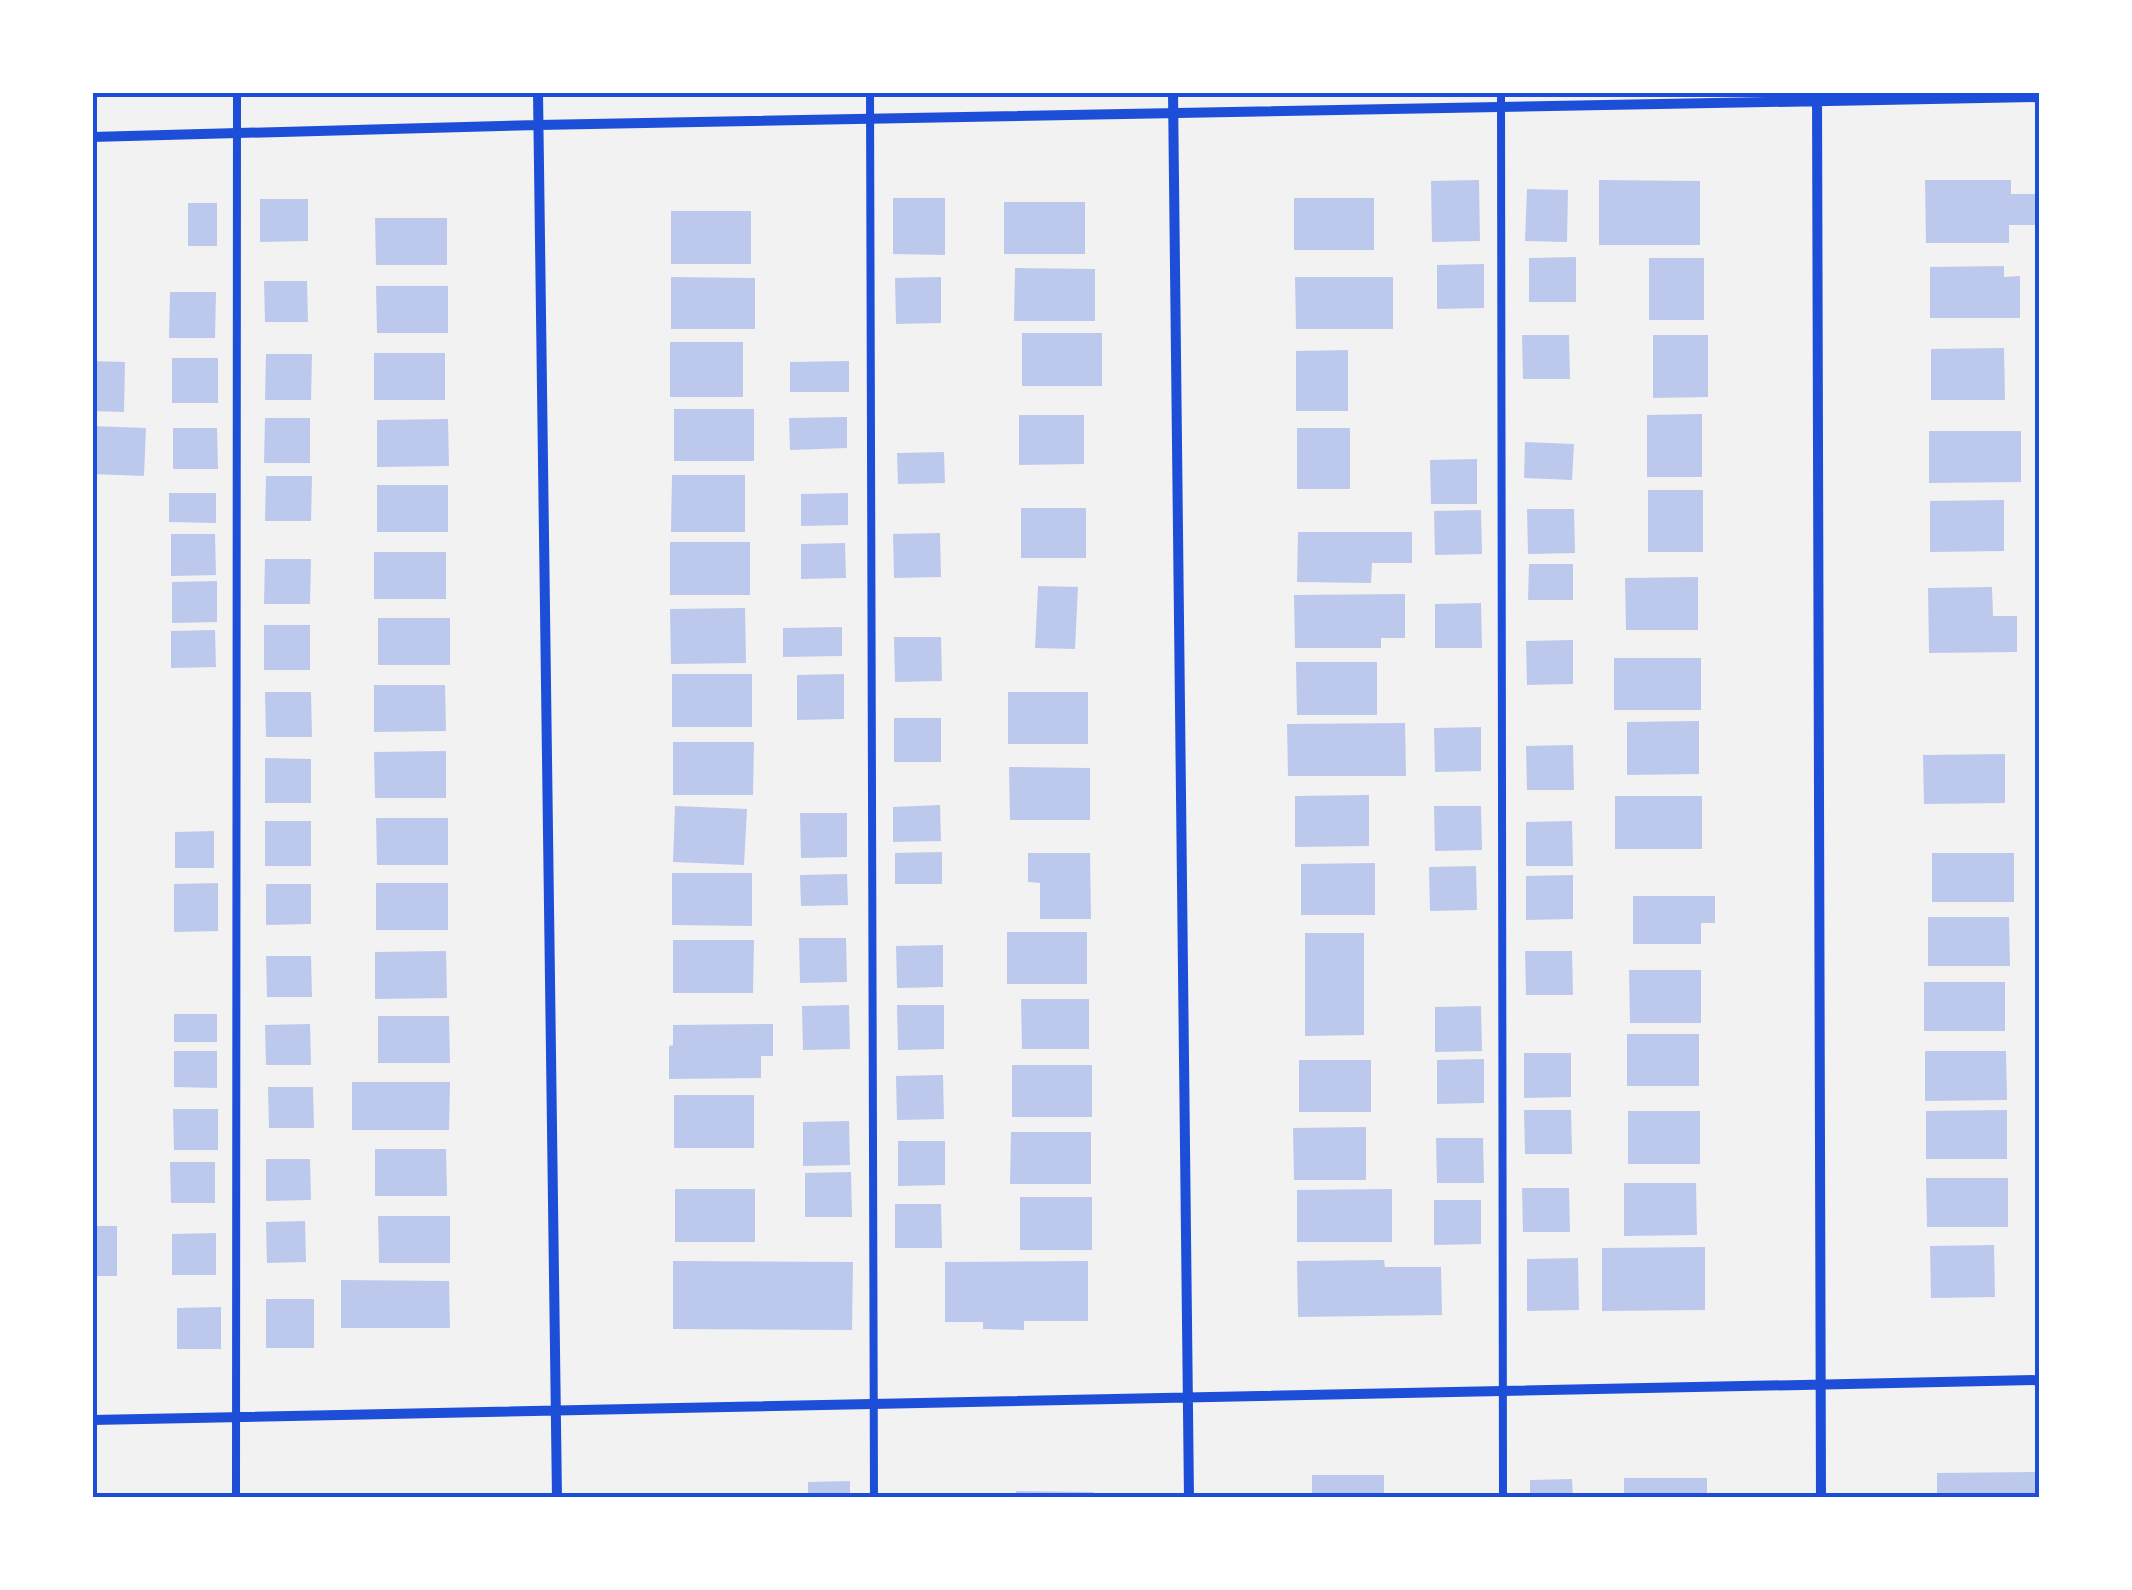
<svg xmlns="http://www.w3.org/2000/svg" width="2132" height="1590" font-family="'Varela Round',sans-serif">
<rect width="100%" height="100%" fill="#f2f2f2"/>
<path fill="#bdc9ec" d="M1479 180 1480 241 1432 242 1431 181Z
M1599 180 1700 181V245H1599Z
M1925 180H2011V194H2040V225H2009V243H1926Z
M1527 189 1568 190 1567 242 1525 241Z
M893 198H945V255L893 254Z
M1294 198H1374V250H1294Z
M260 199H308V241L260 242Z
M1004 202H1085V254H1004Z
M188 203H217V246H188Z
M671 211H751V264H671Z
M375 218H447V265H376Z
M1576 257V302H1529V258Z
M1649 258H1704V320H1649Z
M1484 264V308L1437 309V265Z
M2004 266V277L2020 276V318H1930V267Z
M1015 268 1095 269V321H1014Z
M671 277 755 278V329H671Z
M941 277V323L896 324 895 278Z
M1295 277H1393V329H1296Z
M264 281H307L308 322H265Z
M376 286H448V333H377Z
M170 292H216L215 338H169Z
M1022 333H1102V386H1022Z
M1522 335H1569L1570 379H1523Z
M1653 335H1708V397L1653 398Z
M670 342H743V397H670Z
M2004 348 2005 400H1931V349Z
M1348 350V411H1296V351Z
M374 353H445V400H374Z
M266 354H312L311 400H265Z
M172 358H218V403H172Z
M92 361 125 362 124 412 92 411Z
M849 361V392H790V362Z
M674 409H754V461H674Z
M1702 414V477H1647V415Z
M1019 415H1084V464L1019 465Z
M847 417V448L790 450 789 418Z
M265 418H310V463H264Z
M448 419 449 466 377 467V420Z
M92 426 146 428 144 476 92 474Z
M173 428H217L218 469H173Z
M1297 428H1350V489H1297Z
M1929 431H2021V482L1929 483Z
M1525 442 1574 444 1572 480 1524 478Z
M944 452 945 483 898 484 897 453Z
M1477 459V504H1431L1430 460Z
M672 475H745V532H671Z
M266 476H312L311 521H265Z
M377 485H448V532H377Z
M1648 490H1703V552H1648Z
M169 493H216V523L169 522Z
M848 493V525L801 526V494Z
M2004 500V551L1930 552V501Z
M1021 508H1086V558H1021Z
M1527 509H1574L1575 553 1528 554Z
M1481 510 1482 554 1435 555 1434 511Z
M1298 532H1412V563H1372L1371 583 1297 582Z
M940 533 941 577 894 578 893 534Z
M171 534H215L216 575 171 576Z
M670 542H750V595H670Z
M845 543 846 578 801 579V544Z
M374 552H446V599H374Z
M265 559H311L310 604H264Z
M1529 564H1573V600H1528Z
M1698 577V630H1626L1625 578Z
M217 581V622L172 623V582Z
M1038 586 1078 587 1075 649 1035 648Z
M1992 587 1993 616H2017V652L1929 653 1928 588Z
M1405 594V638H1381V648H1295L1294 595Z
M1481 603 1482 648H1435V604Z
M745 608 746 663 671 664 670 609Z
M378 618H450V665H378Z
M264 625H310V670H264Z
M842 627V656L783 657V628Z
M215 630 216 667 171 668V631Z
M894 637H941L942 681 895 682Z
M1573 640V684L1527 685 1526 641Z
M1614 658H1701V710H1614Z
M1296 662H1377V715H1297Z
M672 674H752V727H672Z
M844 674V719L797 720V675Z
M374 685H445L446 731 374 732Z
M265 692H311L312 737H266Z
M1008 692H1088V744H1008Z
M894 718H941V762H894Z
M1699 721V774L1627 775V722Z
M1405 723 1406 776H1288L1287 724Z
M1481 727V771L1435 772 1434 728Z
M673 742H754L753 795H673Z
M1573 745 1574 790H1527L1526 746Z
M446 751V798H375L374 752Z
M2005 754V803L1924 804 1923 755Z
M265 758 311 759V803H265Z
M1009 767 1090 768V820H1010Z
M1369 795V846L1295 847V796Z
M1615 796H1702V849H1615Z
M940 805 941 841 893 842V807Z
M675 806 747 809 744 865 673 862Z
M1434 806H1481L1482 850 1435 851Z
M800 813H847V857L801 858Z
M376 818H448V865H377Z
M265 821H311V866H265Z
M1572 821 1573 866H1526V822Z
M214 831V868H175V832Z
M942 852V884H895V853Z
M1028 853H1090L1091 919H1040V883L1028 882Z
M1932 853H2014V902H1932Z
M1375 863V915H1301V864Z
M1476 866 1477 910 1430 911 1429 867Z
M672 873H752V926L672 925Z
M847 874 848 905 801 906 800 875Z
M1573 875V919L1526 920V876Z
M218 883V931L174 932V884Z
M376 883H448V930H376Z
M266 884H311V924L266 925Z
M1633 896H1715V923H1701V944H1633Z
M1928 917H2009L2010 966H1928Z
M1007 932H1087V984H1007Z
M1305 933H1364V1035L1305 1036Z
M799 938H846L847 982 800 983Z
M673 940H754L753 993H673Z
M943 945V987L897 988 896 946Z
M446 951 447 998 375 999V952Z
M1525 951H1572L1573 995H1526Z
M266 956H311L312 997H267Z
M1629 970H1701V1023H1630Z
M1924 982H2005V1031H1924Z
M1021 999H1089V1049H1022Z
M849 1005 850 1049 803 1050 802 1006Z
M897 1005H944V1049L898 1050Z
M1481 1006 1482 1051 1435 1052V1007Z
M174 1014H217V1042H174Z
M378 1016H449L450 1063H378Z
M310 1024 311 1065H266L265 1025Z
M773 1024V1056H761V1078L669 1079V1046L673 1045V1025Z
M1627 1034H1699V1086H1627Z
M174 1051H217V1088L174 1087Z
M1925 1051H2006L2007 1100 1925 1101Z
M1524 1053H1571V1097L1524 1098Z
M1484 1059V1103L1437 1104V1060Z
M1299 1060H1371V1112H1299Z
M1012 1065H1092V1117H1012Z
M943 1075 944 1119 897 1120 896 1076Z
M352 1082H450L449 1130H352Z
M268 1087H313L314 1128H269Z
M674 1095H754V1148H674Z
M173 1109H218V1150H174Z
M1524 1110H1571L1572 1154H1525Z
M2007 1110V1159H1926V1111Z
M1628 1111H1700V1164H1628Z
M849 1121 850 1165 803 1166V1122Z
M1366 1127V1180H1294L1293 1128Z
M1011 1132H1091V1184H1010Z
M1436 1138H1483L1484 1183H1437Z
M898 1141H945V1185L898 1186Z
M375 1149H446L447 1196H375Z
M266 1159H310L311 1200 266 1201Z
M170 1162H215V1203H171Z
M851 1172 852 1217H805V1173Z
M1926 1178H2008V1227H1927Z
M1624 1183H1696L1697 1235 1624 1236Z
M1522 1188H1569L1570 1232H1523Z
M675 1189H755V1242H675Z
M1392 1189V1242H1297V1190Z
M1020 1197H1092V1250H1020Z
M1434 1200H1481V1244L1434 1245Z
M895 1204H941L942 1248H895Z
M378 1216H450V1263H379Z
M305 1221 306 1262 267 1263 266 1222Z
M92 1226H117V1276H92Z
M216 1233V1275H172V1234Z
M1994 1245 1995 1297 1931 1298 1930 1246Z
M1705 1247V1310L1602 1311V1248Z
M1578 1258 1579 1310 1527 1311V1259Z
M1384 1260 1385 1267H1441L1442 1315 1298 1317 1297 1261Z
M673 1261 853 1262 852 1330 673 1329Z
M1088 1261V1321H1024V1330L983 1329V1322H945V1262Z
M341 1280 449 1281 450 1328H341Z
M266 1299H314V1348H266Z
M221 1307V1349H177V1308Z
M2040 1472V1498H1937V1473Z
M1312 1475H1384V1498H1312Z
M1624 1478H1707V1498H1624Z
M1572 1479 1573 1498H1530V1480Z
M850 1481V1498H808V1482Z
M1016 1491 1094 1492V1498H1016Z"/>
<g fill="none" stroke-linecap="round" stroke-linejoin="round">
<path stroke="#1d4ed8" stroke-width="8" d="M870 92 874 1498
M1501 92 1503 1498
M236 1498 237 92"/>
<path stroke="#1d4ed8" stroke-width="10" d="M538 92 557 1498
M1173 92 1189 1498
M1817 92 1821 1498
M92 137 538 125 2040 97
M92 1420 2040 1380"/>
</g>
<rect width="2132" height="1590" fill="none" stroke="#ffffff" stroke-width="190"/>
<rect x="95" y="95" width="1942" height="1400" fill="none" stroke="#1d4ed8" stroke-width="4"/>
</svg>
